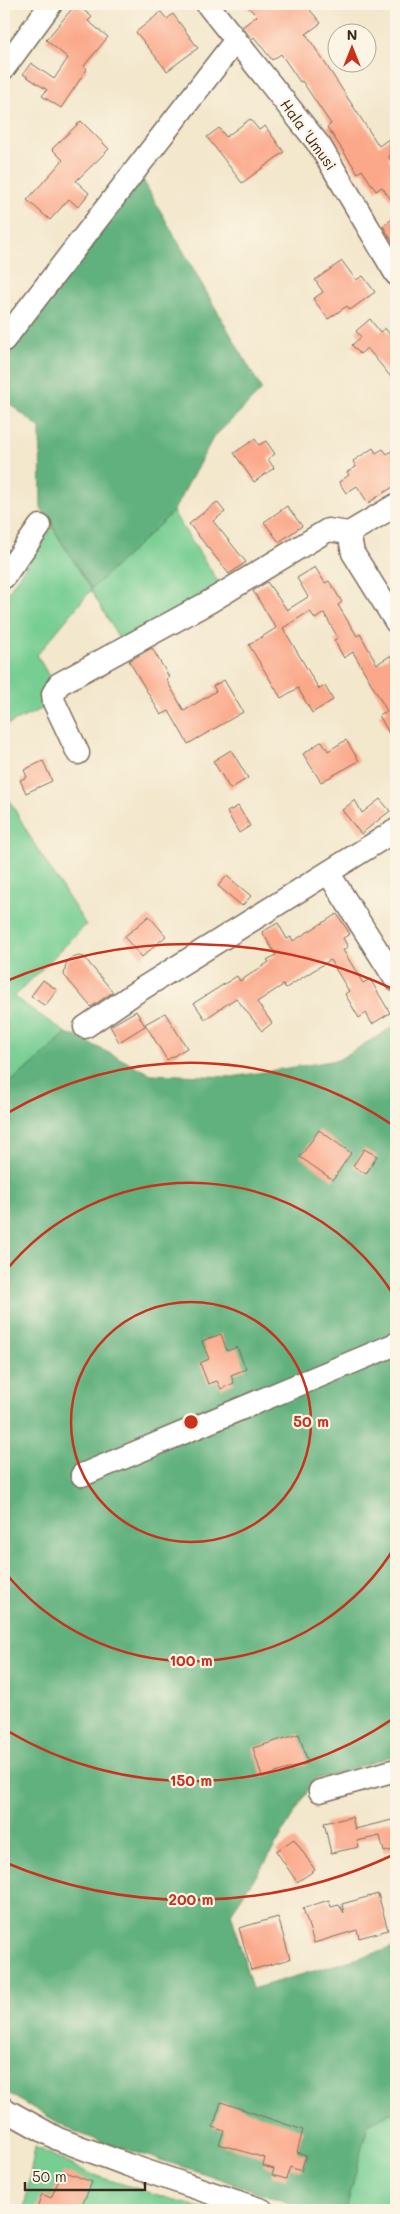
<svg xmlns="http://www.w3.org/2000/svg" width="400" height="2214" font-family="Mali,sans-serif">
<rect width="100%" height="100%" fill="#fcf5e5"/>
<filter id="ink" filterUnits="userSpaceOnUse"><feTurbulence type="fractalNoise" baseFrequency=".02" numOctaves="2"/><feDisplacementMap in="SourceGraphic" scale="10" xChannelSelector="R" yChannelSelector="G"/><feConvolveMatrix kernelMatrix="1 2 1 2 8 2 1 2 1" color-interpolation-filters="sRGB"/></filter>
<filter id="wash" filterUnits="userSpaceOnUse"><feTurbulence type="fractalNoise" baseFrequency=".0096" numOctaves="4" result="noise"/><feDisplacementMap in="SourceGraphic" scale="20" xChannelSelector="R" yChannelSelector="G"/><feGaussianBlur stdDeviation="1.12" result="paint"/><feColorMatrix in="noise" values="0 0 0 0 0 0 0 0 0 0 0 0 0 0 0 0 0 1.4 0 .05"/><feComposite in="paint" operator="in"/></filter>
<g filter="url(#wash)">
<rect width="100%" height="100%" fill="#f3e7cc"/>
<path fill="#77ce93" stroke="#597c58" d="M173 512 223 589 123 645 91 590 37 655 51 680 42 709 4 726V598L52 527 91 589Z
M4 790 33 842 86 925 14 997 66 1033 37 1061 4 1087Z
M390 2113 396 2115V2210H339L347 2206 368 2124Z
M35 2147 93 2175 207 2210H24Z"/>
<path fill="#61b17d" stroke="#4e6e4e" d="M135 166 262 390 213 438 173 512 91 589 41 508 40 428 4 399V341Z
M396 1025V1755L314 1780 266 1861 231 1913 252 1989 396 1947V2115L390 2113 368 2124 347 2206 339 2210H310L203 2173 105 2143 73 2131 4 2091V1087L37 1061 66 1033 77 1037 151 1074 232 1077 338 1060Z"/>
<g id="blocks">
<path fill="#fba88a" d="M76 4 92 17 88 21 108 37 84 66 87 69 61 108 42 96 47 90 23 74 31 63 54 79 68 58 46 40Z
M245 4H305L321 23 306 34 379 146 390 138 389 158 396 169V207L382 187 376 191 362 170 358 173 327 127 331 124 302 81 300 82 281 54 272 60 254 37 252 39 242 27 257 16Z
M161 12 167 19 173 14 198 48 167 71 136 32Z
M250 119 259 130 265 126 284 152 242 183 207 137 219 128 226 137Z
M81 121 109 149 76 181 89 193 78 207 69 199 50 220 27 200 63 160 52 149Z
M396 216V247L383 226Z
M342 261 356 280 363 276 375 292 350 310 347 306 328 319 313 299 323 292 315 280Z
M370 319 380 332 385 328 396 343V383L367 348 360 354 352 345 361 337 356 331Z
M255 439 259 445 266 441 275 454 268 459 274 468 254 482 234 453Z
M373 448 376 453 383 449 387 454 396 448V485L368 503 357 486 346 493 339 482 349 475 347 472 356 467 353 461Z
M217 502 225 512 213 521 246 562 229 574 189 524Z
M287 506 302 526 279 542 264 522Z
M315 567 325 583 329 581 342 602 338 605 357 636 360 634 377 664 390 656 396 666V746L379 715 387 711 353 652 344 658 334 640 338 638 324 613 315 619 310 611 283 628 319 689 325 686 333 700 312 713 298 688 281 698 249 645 276 628 253 591 267 582 287 610 308 597 297 578Z
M152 648 169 677 166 679 184 711 216 691 213 686 224 680 243 712 188 744 169 711 161 715 129 661Z
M346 740 359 761 321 782 303 754 322 741 328 751Z
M231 750 248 778 230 789 213 761Z
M43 761 52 781 26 793 20 780 27 777 24 770Z
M380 799 390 811 361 834 342 810 355 800 362 813Z
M238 806 250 826 239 833 227 812Z
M227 876 251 896 242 906 218 886Z
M337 914 350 934 343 938 348 947 343 950 363 983 370 979 390 1013 372 1024 366 1013 359 1018 345 994 349 991 330 960 286 988 283 985 257 1002 272 1023 262 1031 236 998 205 1019 194 1003 237 976 240 981 269 962 267 960 276 955 262 932 278 923 287 939 291 937 293 941Z
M149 916 166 936 142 957 124 937Z
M79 956 84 957 113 992 91 1007 64 975 66 964 69 959Z
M43 980 57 990 45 1006 31 996Z
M136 1011 145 1026 119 1042 110 1026Z
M165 1013 187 1048 167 1060 145 1024Z
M319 1130 351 1153 333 1180 300 1157Z
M364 1149 377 1156 366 1174 353 1166Z
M221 1334 227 1351 237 1347 246 1369 231 1375 234 1383 221 1389 217 1381 208 1384 200 1363 209 1359 202 1341Z
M299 1734 308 1763 262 1777 253 1748Z
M352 1817 355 1829 396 1819V1849L384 1852 380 1836 357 1841 359 1847 331 1853 324 1823Z
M294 1839 315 1870 297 1882 276 1851Z
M378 1894 388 1930 359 1938 357 1930 314 1943 303 1908 329 1900 331 1907 339 1905 344 1913 342 1904Z
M278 1917 290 1959 251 1970 239 1928Z
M221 2102 303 2130 297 2152 306 2155 301 2171 290 2167 286 2179 272 2175 274 2169 263 2166 265 2158 219 2144 224 2131 213 2127Z
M63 2171 92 2182 80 2210H36L42 2194 51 2198Z"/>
</g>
</g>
<g filter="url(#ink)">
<use href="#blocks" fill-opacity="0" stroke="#7b6c5b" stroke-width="1"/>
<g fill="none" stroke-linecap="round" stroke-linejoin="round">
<defs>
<path id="minor" d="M207 4 320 146 396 274
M4 68 51 4
M4 340 236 40
M396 505 349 533 353 553 396 622
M4 577 40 526
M78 753 54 702 53 694 59 684 209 602 328 530 349 533
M329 874 396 980
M85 1027 135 993 396 830
M82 1475 396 1344
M320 1791 396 1770
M4 2109 58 2139 128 2165 262 2210"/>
</defs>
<use href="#minor" stroke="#7b6c5b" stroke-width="25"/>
<use href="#minor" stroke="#fff" stroke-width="22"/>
</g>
</g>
<g fill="none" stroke="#c8321e" stroke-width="2.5">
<circle cx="191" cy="1422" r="120"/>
<path d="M396 1545A239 239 0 0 1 4 1571M4 1273A239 239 0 0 1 396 1299"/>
<path d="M394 1718A359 359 0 0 1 6 1730M6 1114A359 359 0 0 1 394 1126"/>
<path d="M393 1855A478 478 0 0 1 4 1862M4 982A478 478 0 0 1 393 989"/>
</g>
<g text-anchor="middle" stroke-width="4.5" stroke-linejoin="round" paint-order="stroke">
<g font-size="15" fill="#3b2a1e" stroke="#fcf5e5">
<text transform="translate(308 135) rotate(54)" y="5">Hala 'Umusi</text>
</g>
</g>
<circle cx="191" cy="1422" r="8" fill="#c8321e" stroke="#fcf5e5" stroke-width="2.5"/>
<g font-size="15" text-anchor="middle" font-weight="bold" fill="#c8321e" stroke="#fcf5e5" stroke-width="4.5" stroke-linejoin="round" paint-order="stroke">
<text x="311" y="1427">50 m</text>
<text x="191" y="1666">100 m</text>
<text x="191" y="1786">150 m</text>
<text x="191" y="1905">200 m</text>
</g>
<rect width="400" height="2214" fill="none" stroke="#fcf5e5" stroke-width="20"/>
<g transform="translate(352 48)"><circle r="24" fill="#fcf5e5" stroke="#afa495"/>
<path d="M0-4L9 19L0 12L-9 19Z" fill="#c8321e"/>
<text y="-8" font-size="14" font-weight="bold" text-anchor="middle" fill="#3b2a1e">N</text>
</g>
<path d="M25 2182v8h120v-8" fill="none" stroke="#3b2a1e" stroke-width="2.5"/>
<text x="32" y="2182" font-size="15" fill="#3b2a1e" stroke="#fcf5e5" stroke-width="4" paint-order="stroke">50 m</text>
</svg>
